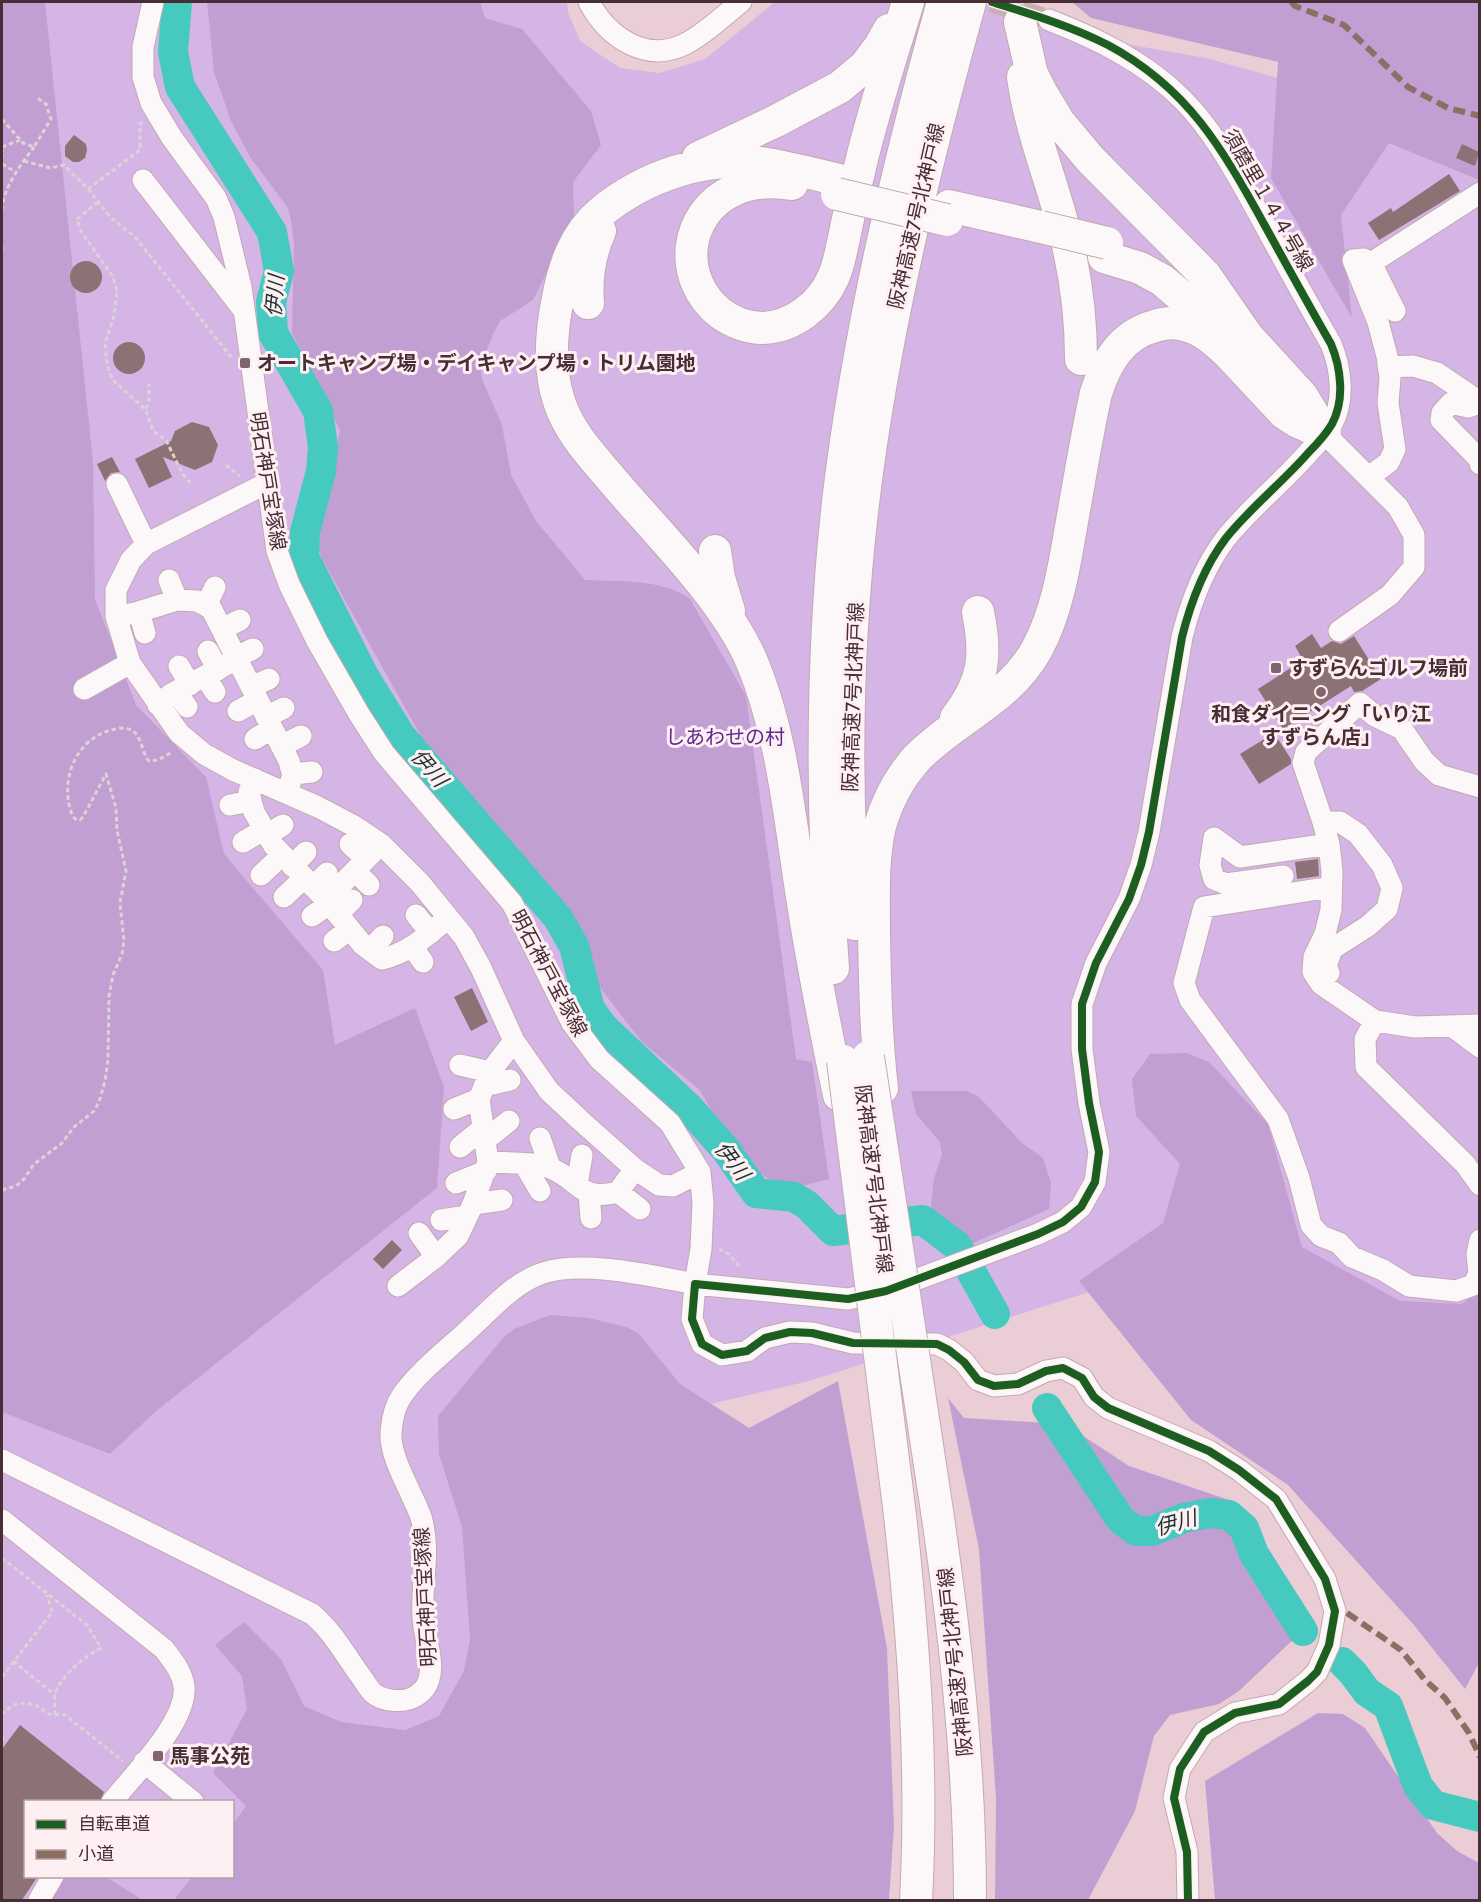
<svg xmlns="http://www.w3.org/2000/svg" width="1481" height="1902" font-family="Cabin,'Noto Sans JP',sans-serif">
<rect width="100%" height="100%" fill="#ebced5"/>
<path fill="#d4b5e6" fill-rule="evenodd" d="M2 2H567L568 12 580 41 620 68 659 73 705 59 775 2H887L981 19 985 2H1013L1011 24 1206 58 1438 122 1479 142V1346L1184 1262 809 1381 684 1410 482 1687 294 1839 209 1900H2ZM26 1802H232V1876H26Z"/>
<path fill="#c19fd3" d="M2 2H45L93 462 95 599 136 705 206 777 224 854 323 970 335 1045 415 1008 444 1087 437 1188 155 1412 110 1454 2 1412Z
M207 2H480L485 18 522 29 591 111 601 145 573 182 574 217 533 300 500 321 494 332 480 366 482 379 502 425 511 475 536 521 585 580C619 582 661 578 690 599L746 696 796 1059 812 1062 829 1179 793 1188 781 1186 749 1167 725 1136 700 1090 642 1042 598 985 560 906 423 740 321 557 318 545 340 430 292 333 294 244 291 220 288 208 250 157 231 121 214 72Z
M1072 2H1479V180L1389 143 1341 215 1352 318 1271 178 1278 62 1091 18Z
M1187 1053 1209 1062 1268 1124 1302 1247 1400 1301 1462 1304 1479 1290 1480 1661 1465 1689 1413 1624 1288 1485 1191 1420 1079 1281 1163 1223 1180 1164 1136 1116 1132 1079 1150 1054Z
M911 1091H967L979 1097 1022 1143 1043 1158 1051 1183 1049 1209 969 1245 945 1236 937 1228 931 1204 934 1178 942 1155 940 1142 916 1114Z
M550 1315 589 1318 626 1327 639 1334 680 1384 749 1428 838 1381 887 1648 894 1826 889 1900H174L192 1877 232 1876 233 1824 246 1806 213 1773 247 1709 242 1676 215 1645 244 1622 281 1659 304 1706 341 1722 405 1730 439 1716 464 1671 470 1639 462 1527 439 1454 438 1416 503 1338 514 1329Z
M948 1398 964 1418 1065 1424 1129 1466 1229 1500 1277 1563 1298 1635 1239 1691 1219 1704 1170 1715 1154 1736 1135 1811 1088 1900H995L996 1798 979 1549Z
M1318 1713 1343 1714 1365 1728 1437 1833 1457 1851 1479 1863V1900H1215L1205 1781Z
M58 1876 106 1877 143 1900H40Z"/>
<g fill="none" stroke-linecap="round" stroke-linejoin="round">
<path stroke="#46cabf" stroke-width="30" d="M177 2 173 52 180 87 272 232 279 271 271 302 273 333 318 411 323 447 321 471 305 532 304 557 364 676 401 736 558 918 574 946 590 1009 604 1028 689 1108 726 1150 756 1193 794 1197 807 1205 833 1231 923 1220 957 1246 995 1314
M1047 1408 1121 1520 1136 1531H1152L1184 1518 1210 1513 1229 1515 1244 1528 1254 1554 1303 1631
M1342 1662 1353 1673 1367 1692 1388 1706 1418 1786 1433 1805 1480 1817"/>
</g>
<path fill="#8c7175" d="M74 135 86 144 87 150 85 158 79 162H73L65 156V146Z
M1462 144 1479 152 1475 166 1456 158Z
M1449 174 1460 191 1379 240 1368 223 1391 208 1393 212Z
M70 277a16 16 0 1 1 32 0a16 16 0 1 1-32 0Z
M113 358a16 16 0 1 1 32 0a16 16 0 1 1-32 0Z
M192 422 209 427 218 445 212 462 195 470 163 457 172 477 149 488 135 459 171 441 175 431Z
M112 457 120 472 111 473 105 481 97 464Z
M1312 634 1321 648 1332 641 1341 644 1354 636 1381 679 1362 691 1354 692 1351 686 1283 729 1258 689 1303 660 1295 646Z
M1274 733 1291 759V764L1259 784 1240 754Z
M1318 859 1319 876 1297 879 1295 862Z
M472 988 488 1022 471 1031 454 997Z
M392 1240 402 1250 383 1269 373 1259Z
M20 1725 104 1792 100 1802H26V1876H38L22 1900H2V1749Z"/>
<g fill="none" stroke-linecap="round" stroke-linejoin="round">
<path stroke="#caaeb5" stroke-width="21" stroke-dasharray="21 10" stroke-linecap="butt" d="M992 2 1049 20"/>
<defs>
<path id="minor" d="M589 2C607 36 645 64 685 44 705 34 723 16 741 2
M1049 20C1098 39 1145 62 1182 99 1215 132 1237 175 1260 216 1283 259 1307 302 1331 344 1341 368 1345 400 1332 424 1326 434 1317 444 1309 452 1283 482 1251 507 1226 538 1204 567 1191 601 1182 637L1149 832 1141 865 1129 899 1096 963 1082 1004V1049L1089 1103 1099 1152 1095 1182 1081 1207 1063 1222 1038 1234 886 1291 848 1299 695 1284 692 1319 702 1344 722 1355 747 1351 765 1338 790 1332 812 1333 853 1343 937 1344 949 1350 964 1362 978 1380 994 1386 1018 1384 1046 1371 1063 1368 1082 1378 1094 1397 1108 1408 1209 1451 1239 1470 1276 1499 1325 1579 1335 1611 1329 1645 1317 1672 1308 1681 1279 1704 1235 1713 1204 1732 1180 1769 1174 1798 1187 1852 1188 1900
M143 180 242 308
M1371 263 1480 193
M1388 367 1413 366 1437 373 1480 402
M1480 403 1468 407 1451 403 1442 413 1441 420 1479 459 1480 464
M1325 434 1398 507 1414 535V567L1390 595 1339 631
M1369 477 1389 462 1395 449 1388 403 1390 378 1387 356 1378 322 1353 260 1364 259 1371 263 1395 311
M267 483 146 544 131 560 116 590V616L130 663 179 733 204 754 233 770 318 807 354 826 381 844 420 883 464 937 481 968 514 1041 549 1091 580 1120 635 1169 659 1185 673 1186 700 1172
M117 484 146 544
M169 580 177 600
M206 606 215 587
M139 612 145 633
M116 616 135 613 177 600 197 601 211 608 289 761 293 776 286 793
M222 629 240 620
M208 651 218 670
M236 657 253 649
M179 666 190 685
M205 676 215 692
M251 687 269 679
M84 689 130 663
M176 692 187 707
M158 705 171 694 237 659
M238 711 258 700
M266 717 284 708
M255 739 272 728
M281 746 301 736
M293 774 312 772
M255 779 249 792 254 812 274 846 326 900 363 945 382 959C409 953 428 935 448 918
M1480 787 1439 775 1424 761 1402 729 1375 716 1360 703 1306 752 1303 763 1323 822 1329 844 1332 871 1331 910 1325 934 1314 957 1313 972 1321 984 1375 1021 1415 1027 1480 1025
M230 805 251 801
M1323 822H1340L1358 834 1382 865 1392 888 1387 909 1368 926 1332 949 1326 966 1329 973
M267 835 283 825
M243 842 263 830
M350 844 366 859
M292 866 306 852
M355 871 369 885
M261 875 282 855
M1283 876 1226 884 1214 879 1210 865 1214 838 1240 857 1329 844
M313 887 327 873
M1331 887 1204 907 1184 983 1190 1000 1278 1119 1299 1178 1311 1225 1321 1236 1339 1243 1352 1257 1383 1270 1409 1286 1456 1291 1473 1285 1479 1274 1477 1254 1480 1240
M284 897 304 878
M326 900 381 844
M338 914 352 900
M416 915 431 933
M312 916 329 904
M334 941 350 929
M412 946 423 962
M370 950 383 936
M1375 1021 1365 1039 1366 1067 1465 1164 1480 1185
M1452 1026 1480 1047
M460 1065 490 1072
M484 1086 510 1080
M454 1109 479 1099
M540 1138 550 1167
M484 1141 509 1121
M460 1147 482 1129
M488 1162C504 1163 537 1162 550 1168 581 1180 578 1202 618 1192L635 1169
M524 1164 540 1191
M456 1183 486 1171
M577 1185 582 1155
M618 1192 640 1209
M589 1194 591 1218
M473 1204 502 1200
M441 1220 467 1216
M419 1233 436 1257
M398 1286 436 1257 458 1236 473 1204 488 1162 479 1099 490 1072 514 1041
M2 1460 312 1614C331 1630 343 1651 357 1671 362 1677 367 1687 373 1693 384 1702 404 1703 416 1696 423 1691 427 1687 429 1679 435 1659 423 1636 423 1616 421 1581 431 1552 421 1517 413 1494 389 1457 391 1432 392 1419 395 1405 403 1394 420 1371 443 1353 464 1334 488 1313 512 1283 543 1273 585 1260 652 1276 695 1284L701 1249 703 1203 700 1172 670 1123 599 1059 572 1023 512 903 384 753 359 714 317 641 289 584 277 551 241 287 224 217 216 198 172 138 151 103 143 77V47L153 2
M2 1520 164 1649C172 1660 182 1671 184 1686 188 1721 134 1774 112 1802
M144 1762 193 1802
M39 1900 53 1876"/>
<path id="highway" d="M1020 22 1032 74 1041 92 1059 122 1090 159 1205 275 1248 337 1302 396 1325 434
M1023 77C1031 134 1054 186 1067 241 1076 279 1081 320 1081 359
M698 158 776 121 840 87 865 66 880 46 889 30
M792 184C772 181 752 181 734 190 683 213 677 279 720 313 732 322 748 328 763 328 793 327 821 305 833 278 839 265 841 251 844 238 849 213 855 188 861 163 874 108 892 55 908 2
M949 206 1041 227
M1104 257 1140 268 1162 280 1182 297 1229 354 1284 413 1298 422 1325 434
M588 303C586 277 589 255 600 231
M715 551 719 578 729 611
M956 718C984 682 987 656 978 612
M855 924C843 767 847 607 870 451 892 299 929 150 970 2
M833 968C821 812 821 657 838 502 858 333 898 165 943 2
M882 1088C876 1037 875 986 874 934 874 898 872 861 880 826 887 801 900 777 917 758 955 719 1010 699 1037 649 1057 612 1064 568 1071 527 1079 483 1086 438 1096 393 1106 362 1121 335 1155 326 1167 322 1179 322 1191 327 1206 332 1218 344 1229 354
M839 1095C825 1027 811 958 801 890 789 813 782 734 752 662 726 600 658 534 614 482 593 457 569 433 559 401 548 368 551 332 558 298 564 266 575 234 601 212 645 176 705 156 761 163 788 167 814 174 839 180
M937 1511C956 1641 970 1770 970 1900
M900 1515C914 1643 923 1771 916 1900"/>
</defs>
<use href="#minor" stroke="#c3a9b0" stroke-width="23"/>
<use href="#highway" stroke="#c3a9b0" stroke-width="34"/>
<path stroke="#dcd3d5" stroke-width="3" stroke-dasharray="4.5 3" stroke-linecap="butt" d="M2 119 23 143 34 147 51 119 46 104 36 97
M2 147 20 140
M2 147V159
M24 161 50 168 64 165 88 189 110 217 135 237 232 358
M2 164 16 172
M88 189 140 150V124L142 122
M98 202 77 219 81 231 113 277 117 292 113 320 105 343 107 364 112 379 146 410 153 431 166 440 182 473 191 484
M2 210C4 186 20 166 34 147
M2 246V251
M146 409 149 401V384
M226 465 240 476
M2 1190 16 1186 24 1179 34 1164 62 1143 74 1127 94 1111 99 1102 105 1081 108 1059 109 996 113 975 122 954 124 941 120 903 126 871 117 830 116 808 106 774 83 817 80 820 75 819C70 812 69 806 68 797 65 769 80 740 108 731 115 729 124 726 131 730 142 735 141 752 149 761L158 760 172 752
M719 1249 729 1254 739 1266
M2 1558 87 1625 101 1648C85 1656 59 1677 55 1695 54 1701 55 1709 55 1715
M13 1661 55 1695
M2 1677 52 1612 47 1595
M2 1715 6 1710 16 1704 25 1703 36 1705 48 1714 65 1715 123 1761
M2 1736 3 1740 2 1743"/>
<use href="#minor" stroke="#fcf8f9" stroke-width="21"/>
<use href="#highway" stroke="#fcf8f9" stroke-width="32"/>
<defs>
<path id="highway-bridge" d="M837 194 947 220
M1041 227 1107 243
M868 1057 937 1511
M843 1061 900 1515"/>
</defs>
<use href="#highway-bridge" stroke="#c3a9b0" stroke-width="34" stroke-linecap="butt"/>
<use href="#highway-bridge" stroke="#fcf8f9" stroke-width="32"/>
<path stroke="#8d6e63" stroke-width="6" stroke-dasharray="12 6" stroke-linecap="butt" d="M1291 2 1295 6 1344 25 1408 87 1448 108 1480 116
M1347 1613 1401 1650 1425 1680 1445 1698 1469 1733 1480 1757"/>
<defs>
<path id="cycleway" d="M992 2C1031 14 1071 26 1108 45 1188 88 1222 148 1264 224 1286 264 1308 304 1331 344 1341 368 1345 400 1332 424 1326 434 1317 444 1309 452 1283 482 1251 507 1226 538 1204 567 1191 601 1182 637L1149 832 1141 865 1129 899 1096 963 1082 1004V1049L1089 1103 1099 1152 1095 1182 1081 1207 1063 1222 1038 1234 886 1291 848 1299 695 1284 692 1319 702 1344 722 1355 747 1351 765 1338 790 1332 812 1333 853 1343 937 1344 949 1350 964 1362 978 1380 994 1386 1018 1384 1046 1371 1063 1368 1082 1378 1094 1397 1108 1408 1209 1451 1239 1470 1276 1499 1325 1579 1335 1611 1329 1645 1317 1672 1308 1681 1279 1704 1235 1713 1204 1732 1180 1769 1174 1798 1187 1852 1188 1900"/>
</defs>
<use href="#cycleway" stroke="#feeff2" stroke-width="11"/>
<use href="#cycleway" stroke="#1b5e20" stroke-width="8"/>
</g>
<g fill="#80656c" stroke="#feeff2" stroke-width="2">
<rect x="239" y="357" width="12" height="12" rx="3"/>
<rect x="1270" y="662" width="12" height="12" rx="3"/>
<circle cx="1321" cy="692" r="6"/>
<rect x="152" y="1750" width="12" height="12" rx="3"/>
</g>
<g text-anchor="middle" stroke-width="6" stroke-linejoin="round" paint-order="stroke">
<g font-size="20" fill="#472d34" stroke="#feeff2">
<text transform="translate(1268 200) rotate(60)" y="7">須磨里１４４号線</text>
<text transform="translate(916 216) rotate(-77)" y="7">阪神高速7号北神戸線</text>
<text transform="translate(268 481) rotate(81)" y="7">明石神戸宝塚線</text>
<text transform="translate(853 697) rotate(-88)" y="7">阪神高速7号北神戸線</text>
<text transform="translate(549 973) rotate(62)" y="7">明石神戸宝塚線</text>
<text transform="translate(874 1179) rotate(83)" y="7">阪神高速7号北神戸線</text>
<text transform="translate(425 1597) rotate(-93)" y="7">明石神戸宝塚線</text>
<text transform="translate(955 1662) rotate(-96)" y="7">阪神高速7号北神戸線</text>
</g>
<g font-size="20" font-weight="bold" fill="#472d34" stroke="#feeff2" text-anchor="start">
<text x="257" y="370">オートキャンプ場・デイキャンプ場・トリム園地</text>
<text x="1288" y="675">すずらんゴルフ場前</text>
<text x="1321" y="721" text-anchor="middle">和食ダイニング「いり江<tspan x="1321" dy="23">すずらん店」</tspan></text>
<text x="170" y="1763">馬事公苑</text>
</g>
<g font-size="20" fill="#5c2891" stroke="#feeff2">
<text x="725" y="744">しあわせの村</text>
</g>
<g font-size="21" font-style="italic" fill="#1a332f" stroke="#feeff2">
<text transform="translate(275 296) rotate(-85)" y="7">伊川</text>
<text transform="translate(429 768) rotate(49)" y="7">伊川</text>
<text transform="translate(732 1161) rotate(53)" y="7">伊川</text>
<text transform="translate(1176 1523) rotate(-15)" y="7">伊川</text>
</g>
</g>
<rect width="1481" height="1902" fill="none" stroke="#472d34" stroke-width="6"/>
<rect x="24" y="1800" width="210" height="78" fill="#feeff2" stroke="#b5a1a6" stroke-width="1.5"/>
<rect x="36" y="1820" width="30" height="9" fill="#1b5e20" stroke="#b5a1a6" stroke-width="1.5"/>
<text x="78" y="1830" font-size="18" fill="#472d34">自転車道</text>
<rect x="36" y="1850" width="30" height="9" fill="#8d6e63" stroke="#b5a1a6" stroke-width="1.5"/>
<text x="78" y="1860" font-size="18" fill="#472d34">小道</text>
</svg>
